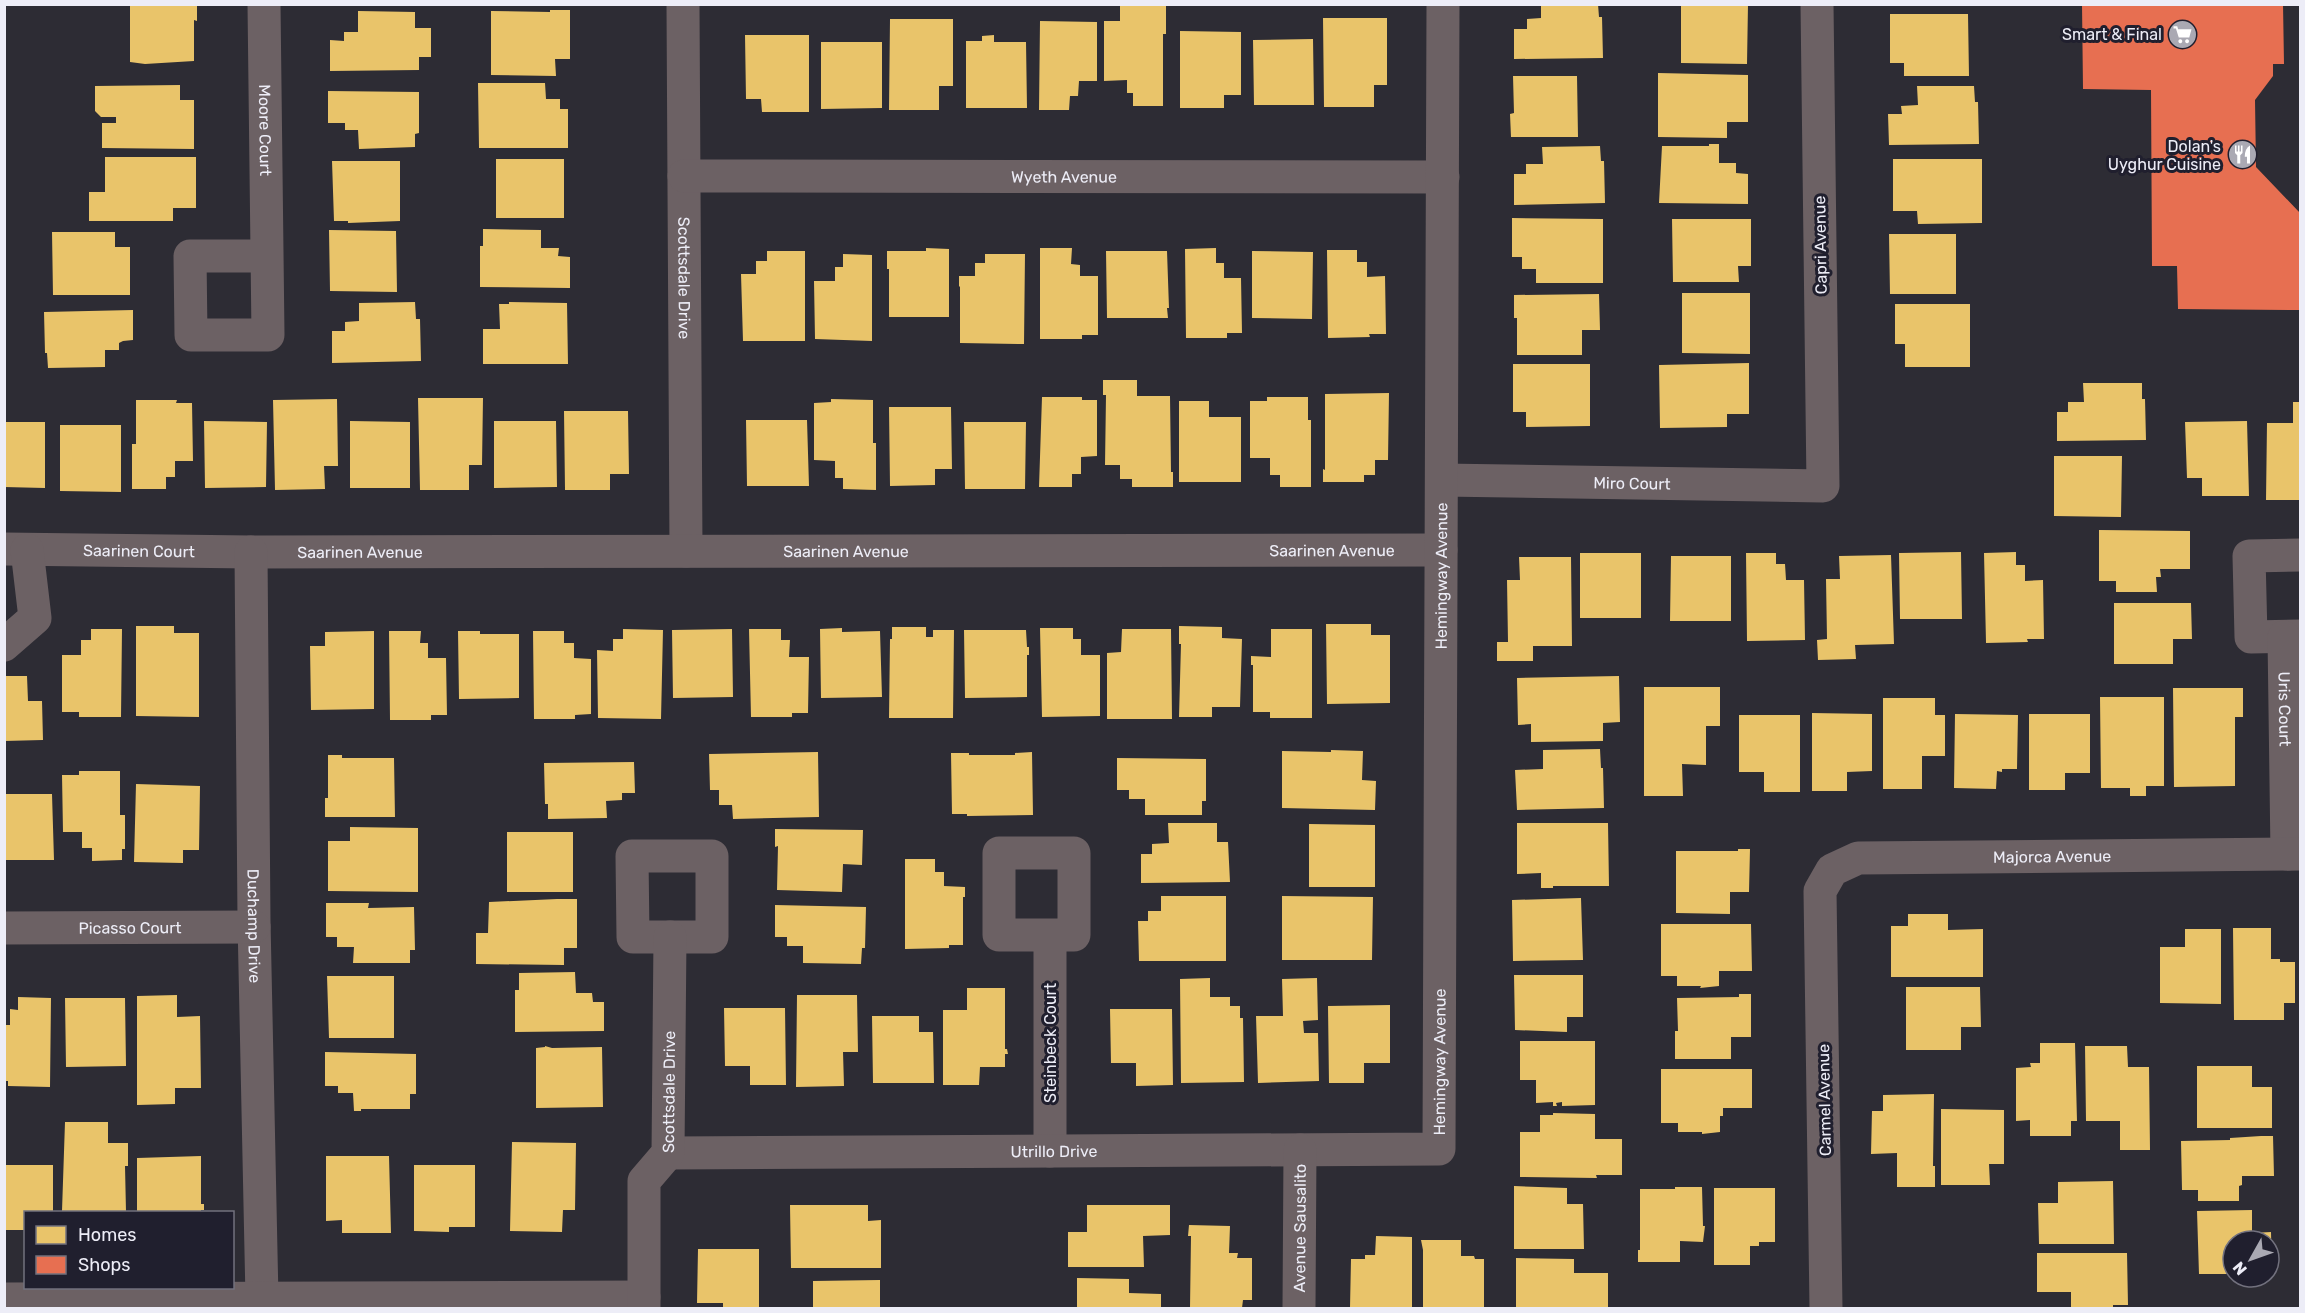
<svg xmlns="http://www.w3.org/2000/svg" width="2305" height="1313" font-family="Rubik,sans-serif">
<rect width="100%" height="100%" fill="#2d2c34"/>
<path fill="#e9c46a" d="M130 4H197V21L194 20V61L145 64 130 62Z
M1541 4H1598L1599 17H1602L1603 58 1514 59V29H1527V19L1541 18Z
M1681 4H1748L1747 64 1681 63Z
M1120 6H1166V34H1163V106H1133V93H1127V80L1104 81V21H1120Z
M550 10H570V59H555L556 76 491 75V11L550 12Z
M358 11 415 12V28H431V57H419V70L330 71V40L344 41V32H358Z
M1890 14H1968L1969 76H1904V63H1890Z
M1323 18H1387V85H1374V107H1324Z
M890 19H953V86H939V110H889Z
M1040 21 1097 22V81H1079L1078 96H1070L1069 110H1039Z
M1180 31 1241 32V95H1224V108H1180Z
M745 35H809V112H762L761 99H746Z
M994 35V42H1026L1027 108H966V41H982V36Z
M1313 39 1314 105H1254L1253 40Z
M821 42H882V108L821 109Z
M1658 73 1748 75V122H1727V138L1658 137Z
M1513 76H1577L1578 137H1511L1510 114 1514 113Z
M478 83H545L546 99H560V109H568V148H479Z
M180 85V100H194V149L102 148V123H116V117H101L95 111V86Z
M1917 86H1974L1975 102H1978L1979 144 1889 145 1888 114H1902L1901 106 1918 105Z
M328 91 419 92V133L415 134V147L359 149 358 130H345V123H328Z
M1709 144H1719V163H1736V173L1748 174V204L1659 203 1662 146H1709Z
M1600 146 1601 161H1604L1605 203 1514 205V174H1526V164H1543L1542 147Z
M105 157H196V208H173V221H89V192H105Z
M496 159H564V218H496Z
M1893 159H1982V223L1918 224 1917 211H1893Z
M332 161H400V221L348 223V221H334Z
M1512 218 1603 219V283H1536V269H1522V257H1512Z
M1672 219H1751V266H1738L1739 282H1673Z
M483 229 541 230V248H559L558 256 570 257V288L480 287V246H483Z
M329 230 396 231 397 292 330 291Z
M52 232H115V247H130V295H53Z
M1889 234H1956V294H1890Z
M926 248 949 249V317H889V269H887V251H926Z
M1040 248H1072L1071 264 1080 265V276H1098V335H1082V339H1040Z
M1216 248V263H1224V278H1241L1242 333H1227V338H1186L1185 249Z
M1327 250H1357V262H1367V277L1385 276 1386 334H1369L1370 337 1328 338Z
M767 251H805V341H743L741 274H756V261H767Z
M1106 251H1167L1169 308H1167L1168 318H1107Z
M1252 251 1313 252 1312 319 1252 318Z
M843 254 872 255V341L815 339 814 281H835V267H843Z
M985 254H1025L1024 344 960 343V286L959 287V276H975V263H985Z
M1682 293H1750V354L1682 353Z
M1599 294 1600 330H1582V355H1517V318H1514V295Z
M415 302 416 319H420L421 361 332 363V331H345V322L359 321V303Z
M509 302 567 303 568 364H483V329H500L499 304H509Z
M1895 304H1970V367H1905V344H1895Z
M133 310V340L123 341 119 343V350H105V367L48 368 47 353H45L44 312Z
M1749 363V414H1727V427L1660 428 1659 365Z
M1513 364H1590V426L1526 427V412H1513Z
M1103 380H1137V396H1170L1171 472H1173V487H1132V479H1120V465H1105L1106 395H1103Z
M2083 383H2142V399H2145L2146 440 2057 441V412H2068V402H2084Z
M1389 393 1388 460H1375V475H1364V482H1323V469L1325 470V394Z
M1042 397H1082V400H1097V456L1081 457V474H1072V487H1039Z
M1267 397H1308V420H1311V487H1280V475H1270V458H1250V401H1267Z
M418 398H483L482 465H469V490H420Z
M337 399 338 466H324L325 489 275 490 273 400Z
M831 399 873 400V443H876V490L843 489V478H835V461L814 460V403L831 402Z
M136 400H177L176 403H192L193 461H175V477H166V489H132V444H136Z
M1179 401H1209V417H1241V482H1179Z
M2293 402H2300V500H2266L2267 423H2293Z
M889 407H951L952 469H935V485L890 486Z
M564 411H628L629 474H610V490H565Z
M746 420H807L809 486H747Z
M204 421 267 422 266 487 205 488Z
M350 421 410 422V488H350Z
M494 421H556L557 487 494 488Z
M2247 421 2249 496H2202V478H2187L2185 422Z
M4 422H45V488L4 487Z
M964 422H1026L1025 489H965Z
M60 425H121V492L60 491Z
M2054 456H2122L2121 517 2054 516Z
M2099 530 2190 531V569H2160L2161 577H2156L2157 592H2116V581H2099Z
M1961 552 1962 619H1900L1899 553Z
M2016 552V565H2025V581L2043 580 2044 639H2027L2028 642 1986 643 1984 553Z
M1580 553H1641V618H1580Z
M1746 553H1776V564H1785L1786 580H1804L1805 640 1747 641Z
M1891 555 1894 644 1855 645 1856 659 1818 660 1817 640 1827 639 1826 579H1840L1839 556Z
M1671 556H1731V621H1670Z
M1519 557H1571L1572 646H1533V661H1497V642H1508L1507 580H1520Z
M2114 603H2191L2192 639H2173V664H2114Z
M1326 624H1371V635H1390V703L1327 704Z
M136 626H174V633H199V717L136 716Z
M1179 626 1222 627V638L1242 639 1240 707H1212V717H1179L1181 644H1179Z
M892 627H926V637H933V630H954L953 718H889L890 639H892Z
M842 628V632L880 631 882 697 821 698 820 629Z
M1040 628H1073V639H1081V655H1100V716L1042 717Z
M91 629H122L121 717H79V712H62V655H81V640H91Z
M623 629 663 630 661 719 598 718 597 650 613 651V639H623Z
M732 629 733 697 673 698 672 630Z
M749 629H781V640H790L789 657H809L808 713H792V717H751Z
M1122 629H1171L1172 719H1107V653L1121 652Z
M1271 629H1312V718H1270V712H1253V665H1251V656L1271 657Z
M964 630H1026L1027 647H1029V655H1027V697L965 698Z
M374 631V709L311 710 310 646H325V632Z
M389 631H421L420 643H428V658H446L447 715H431V720H390Z
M458 631H480V634H519V698L459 699Z
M533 631H564V643H574V658L591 659V714L575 715V719H534Z
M4 676H27L28 701H42L43 740 4 741Z
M1619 676 1620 722 1603 723V741L1531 742V724L1518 725 1517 678Z
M1644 687H1720V726H1706V765L1682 764 1683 796H1644Z
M2173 688H2243V717H2235V786L2174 787Z
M2100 697H2164V786H2146V796H2130V788H2101Z
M1883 698H1935V715H1945V756H1922V789H1883Z
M1812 713 1872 714V771L1847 772V791H1812Z
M1955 714 2018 715 2017 769H2002V772L1997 771 1996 789 1954 788Z
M2029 714H2090V773H2065V790H2029Z
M1739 715H1800V792H1764V772H1739Z
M1600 749 1601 768H1603L1604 808 1517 810 1515 770 1543 769V750Z
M1331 750 1363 751 1362 780 1376 781 1375 810 1282 808V751L1331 752Z
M818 752 819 817 733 819 732 805H719V790H710L709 754Z
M1032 752 1033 815 967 816V814H952L951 753H969V755H1015V753Z
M328 755H342V758H394L395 817H325V798H328Z
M1117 758 1206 759V801H1202V815H1145V799H1129V790H1117Z
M634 762 635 793H622V800L606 801 607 818 548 819V804H545L544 763Z
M79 771H120V815H125V849H122V860L92 861V848H82V832H63L62 775H79Z
M136 784 200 786 199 850H183V863L134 862Z
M4 794H52L54 860H4Z
M1168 823H1217V842H1228L1230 882 1141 883V854H1152V844L1169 843Z
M1517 823H1608L1609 886H1553V888H1541V873L1517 874Z
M1309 824 1375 825V887H1309Z
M350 827 418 828V892L328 891V841H350Z
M775 829 863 830 862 865 843 864 842 892 777 890 778 846 775 847Z
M507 832H573V892H507Z
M1738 849H1750L1749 892H1730V914L1676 913V851H1738Z
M905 859H935V872H944V886L965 887V897H963V945H949V948L905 949Z
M1161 896H1226V961H1139L1138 921H1148V911H1161Z
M1282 896 1373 897 1372 960H1282Z
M1581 898 1583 960 1513 961 1512 900Z
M557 899H577V948H564V965L476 964V933H488L489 902Z
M326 903H369L368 908 414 907 415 950H410V963H353L354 947H337V937H326Z
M775 905 866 907 865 948H862L861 964 803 963V946H787V937H775Z
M1908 914H1948V930L1983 929V977H1891V926H1908Z
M1661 924H1751L1752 971H1719V986L1700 988 1701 986H1677V976H1661Z
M2233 928H2271V959H2280V962H2295V1003H2284V1020H2234Z
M2185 929H2221V1004L2160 1003V947H2185Z
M575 972 576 993H592L593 1002H604V1031L515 1032V990H519V973Z
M1514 975H1583V1017H1567V1032L1515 1030Z
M327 976H394V1038H329Z
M1210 978V997H1230V1006H1240V1018H1243L1244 1082 1181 1083 1180 979Z
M1317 978 1318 1020 1303 1021 1304 1033H1318L1319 1081 1258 1083 1256 1016H1283L1282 979Z
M1906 987H1980L1981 1027H1961V1050H1906Z
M967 988H1005V1049H1007L1008 1054H1005V1067H980L979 1085H943V1010H967Z
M1739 994H1751V1037H1731V1059H1675V1031H1678L1677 998 1739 997Z
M177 995V1017L200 1016 201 1088H175V1104L137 1105V996Z
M797 995H857L858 1052H843L844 1086 796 1087Z
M18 997 51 998 50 1087 8 1086V1081H4V1025H10V1009L18 1010Z
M65 998H125L126 1066 66 1067Z
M1390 1005V1063H1364V1083H1329L1328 1006Z
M724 1008H785L786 1085H750V1066H725Z
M1110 1009H1172L1173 1085 1136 1086V1063H1111Z
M872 1016H919V1032H933L934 1083H873Z
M1520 1041H1595V1105L1562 1106V1102L1556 1103 1557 1106H1553V1102L1536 1103V1080H1520Z
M2040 1043H2075L2077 1121H2071V1136H2030V1120L2016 1121V1068L2031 1067 2030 1063H2040Z
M545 1046 552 1048 602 1047 603 1107 536 1108V1048L545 1047Z
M2085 1046H2127L2128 1067H2149L2150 1150H2120V1121H2086Z
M325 1052 416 1054V1094H410V1109H361V1111H354L353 1093H338V1086H325Z
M2197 1066H2252V1087H2272V1128H2197Z
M1661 1069H1752V1108H1723V1116H1720V1132L1702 1134V1132H1678V1123H1661Z
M1934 1094 1933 1166H1935V1187H1897V1153L1871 1154 1872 1111H1883V1095Z
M1941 1109 2004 1110V1164H1989L1990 1185H1941Z
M1553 1113 1595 1114V1139H1622V1175H1596L1597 1178 1520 1177V1132H1540V1115H1553Z
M65 1122H108V1143H128V1166H125L126 1212 62 1211Z
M2261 1136H2273L2274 1176H2242V1185L2239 1186V1201H2198V1190H2182L2181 1141 2230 1140V1138Z
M512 1142 576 1143 575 1210H563L562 1232 510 1231Z
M201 1156V1204H204V1210H201V1212H137V1158Z
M326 1156H389L391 1233H342V1220L326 1221Z
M4 1165H53V1212H26V1230H4Z
M414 1165H475V1227H449V1232L414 1231Z
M2113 1181 2114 1244H2039L2038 1203H2058V1182Z
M1514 1186 1567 1188V1204H1583L1584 1249H1514Z
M1675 1187H1702L1703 1226H1705L1703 1242 1680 1241V1262H1638V1250H1640V1189H1675Z
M1714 1188H1775V1242H1759V1246H1750V1265H1714Z
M790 1205H868V1221L881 1220V1268H791Z
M1087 1205H1170V1235L1143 1236 1144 1267H1068V1232H1087Z
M2252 1210V1233L2271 1232 2272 1273H2269V1241H2233V1274H2199L2197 1211Z
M1189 1225 1230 1226 1229 1253H1238L1237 1258H1252V1300H1243L1242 1308H1190L1191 1236H1188Z
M1376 1236 1412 1237V1308H1350L1351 1259H1365V1255H1375Z
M1421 1240H1461V1256H1474L1475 1259H1484V1308H1423V1250Z
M698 1249H759V1308H723V1303H697Z
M2037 1253H2127L2128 1305H2113V1308H2071V1292H2037Z
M1516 1258 1574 1259V1273H1608V1308H1516Z
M1077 1278 1129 1279V1293L1161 1294V1308H1077Z
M880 1280V1308H813V1281Z"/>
<path fill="#e76f51" d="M2082 4H2283L2284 64H2273V76L2255 100 2256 167 2300 213V310L2178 309 2177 266H2152L2151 90 2083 89Z"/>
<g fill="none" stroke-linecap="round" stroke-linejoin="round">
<g stroke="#6c6164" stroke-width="33">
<path id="s1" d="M264 4 268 335H191L190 256H267"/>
<path id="s2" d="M683 4 686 551"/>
<path id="s3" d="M684 176 1443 177"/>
<path id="s4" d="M1442 480 1823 486 1817 4"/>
<path id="s5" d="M4 549 251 552 1441 550"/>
<path id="s6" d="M251 552 254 921 262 1299"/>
<path d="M2300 555 2249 556 2251 637 2300 636"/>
<path id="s7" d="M2284 637 2287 854"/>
<path d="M4 645 35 618 27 550"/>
<path d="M632 856H712V937H633Z"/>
<path id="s8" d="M4 928 254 927"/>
<path d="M1050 1151V935H1074V853H999V935H1050"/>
<path id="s9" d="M668 1153 1439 1149 1443 4"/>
<path d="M4 1299 644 1297"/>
<path id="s10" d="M644 1308V1181L668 1153 670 937"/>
<path id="s11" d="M1299 1308 1300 1150"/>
<path id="s12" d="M1826 1308 1820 891 1832 870 1858 858 2300 854"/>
</g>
</g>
<defs>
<symbol id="supermarket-disc" viewBox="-11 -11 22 22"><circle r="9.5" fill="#aaa9b3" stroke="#201f2e"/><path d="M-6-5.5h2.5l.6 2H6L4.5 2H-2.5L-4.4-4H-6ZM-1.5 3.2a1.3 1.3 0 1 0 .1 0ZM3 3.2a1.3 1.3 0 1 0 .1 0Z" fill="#fff"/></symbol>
<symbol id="restaurant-disc" viewBox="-11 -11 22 22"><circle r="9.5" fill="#aaa9b3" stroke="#201f2e"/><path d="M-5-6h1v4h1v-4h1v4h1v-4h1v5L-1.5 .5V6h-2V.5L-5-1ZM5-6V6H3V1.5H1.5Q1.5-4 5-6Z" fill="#fff"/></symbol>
</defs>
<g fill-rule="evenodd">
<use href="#supermarket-disc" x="2166" y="18" width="33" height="33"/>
<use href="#restaurant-disc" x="2226" y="138" width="33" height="33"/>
</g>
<g text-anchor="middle" stroke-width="6" stroke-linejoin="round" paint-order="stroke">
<g font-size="16" fill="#ededf7" stroke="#201f2e" text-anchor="end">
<text x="2162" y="40">Smart &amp; Final</text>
<text x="2221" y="152">Dolan's<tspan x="2221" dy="18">Uyghur Cuisine</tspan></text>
</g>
<g font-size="16" fill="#ededf7" stroke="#201f2e">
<text dy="6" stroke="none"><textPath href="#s1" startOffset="126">Moore Court</textPath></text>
<text dy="6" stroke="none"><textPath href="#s3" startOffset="380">Wyeth Avenue</textPath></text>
<text transform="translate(1820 245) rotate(-91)" y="6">Capri Avenue</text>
<text dy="6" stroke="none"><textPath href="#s2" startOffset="274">Scottsdale Drive</textPath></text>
<text dy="6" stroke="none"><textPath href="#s4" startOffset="190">Miro Court</textPath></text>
<text dy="6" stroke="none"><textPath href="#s5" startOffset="1328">Saarinen Avenue</textPath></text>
<text dy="6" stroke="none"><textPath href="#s5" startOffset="135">Saarinen Court</textPath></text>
<text dy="6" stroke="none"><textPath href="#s5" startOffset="356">Saarinen Avenue</textPath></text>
<text dy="6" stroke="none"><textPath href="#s5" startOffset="842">Saarinen Avenue</textPath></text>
<text dy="6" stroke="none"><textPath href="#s9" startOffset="1344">Hemingway Avenue</textPath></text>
<text dy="6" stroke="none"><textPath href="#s7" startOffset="72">Uris Court</textPath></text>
<text dy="6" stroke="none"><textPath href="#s12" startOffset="664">Majorca Avenue</textPath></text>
<text dy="6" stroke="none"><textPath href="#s6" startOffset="374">Duchamp Drive</textPath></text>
<text dy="6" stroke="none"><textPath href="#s8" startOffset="126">Picasso Court</textPath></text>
<text transform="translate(1050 1043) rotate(-90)" y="6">Steinbeck Court</text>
<text dy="6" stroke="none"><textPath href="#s9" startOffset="858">Hemingway Avenue</textPath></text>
<text dy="6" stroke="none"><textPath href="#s10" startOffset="225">Scottsdale Drive</textPath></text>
<text transform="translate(1824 1100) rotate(-91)" y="6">Carmel Avenue</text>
<text dy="6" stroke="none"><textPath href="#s9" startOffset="386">Utrillo Drive</textPath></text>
<text dy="6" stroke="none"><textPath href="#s11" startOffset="80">Avenue Sausalito</textPath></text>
</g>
</g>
<rect width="2305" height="1313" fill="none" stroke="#ededf7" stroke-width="12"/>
<rect x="24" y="1211" width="210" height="78" fill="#201f2e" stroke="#72717e" stroke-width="1.5"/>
<rect x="36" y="1226" width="30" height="18" fill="#e9c46a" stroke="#72717e" stroke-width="1.5"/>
<text x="78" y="1241" font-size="18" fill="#ededf7">Homes</text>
<rect x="36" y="1256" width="30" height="18" fill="#e76f51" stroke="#72717e" stroke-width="1.5"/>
<text x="78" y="1271" font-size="18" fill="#ededf7">Shops</text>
<g transform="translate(2251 1259) rotate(230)"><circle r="28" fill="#201f2e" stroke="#72717e" stroke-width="1.5"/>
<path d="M0-4.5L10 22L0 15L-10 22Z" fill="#aaa9b3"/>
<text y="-9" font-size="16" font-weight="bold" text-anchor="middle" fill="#ededf7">N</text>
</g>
</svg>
